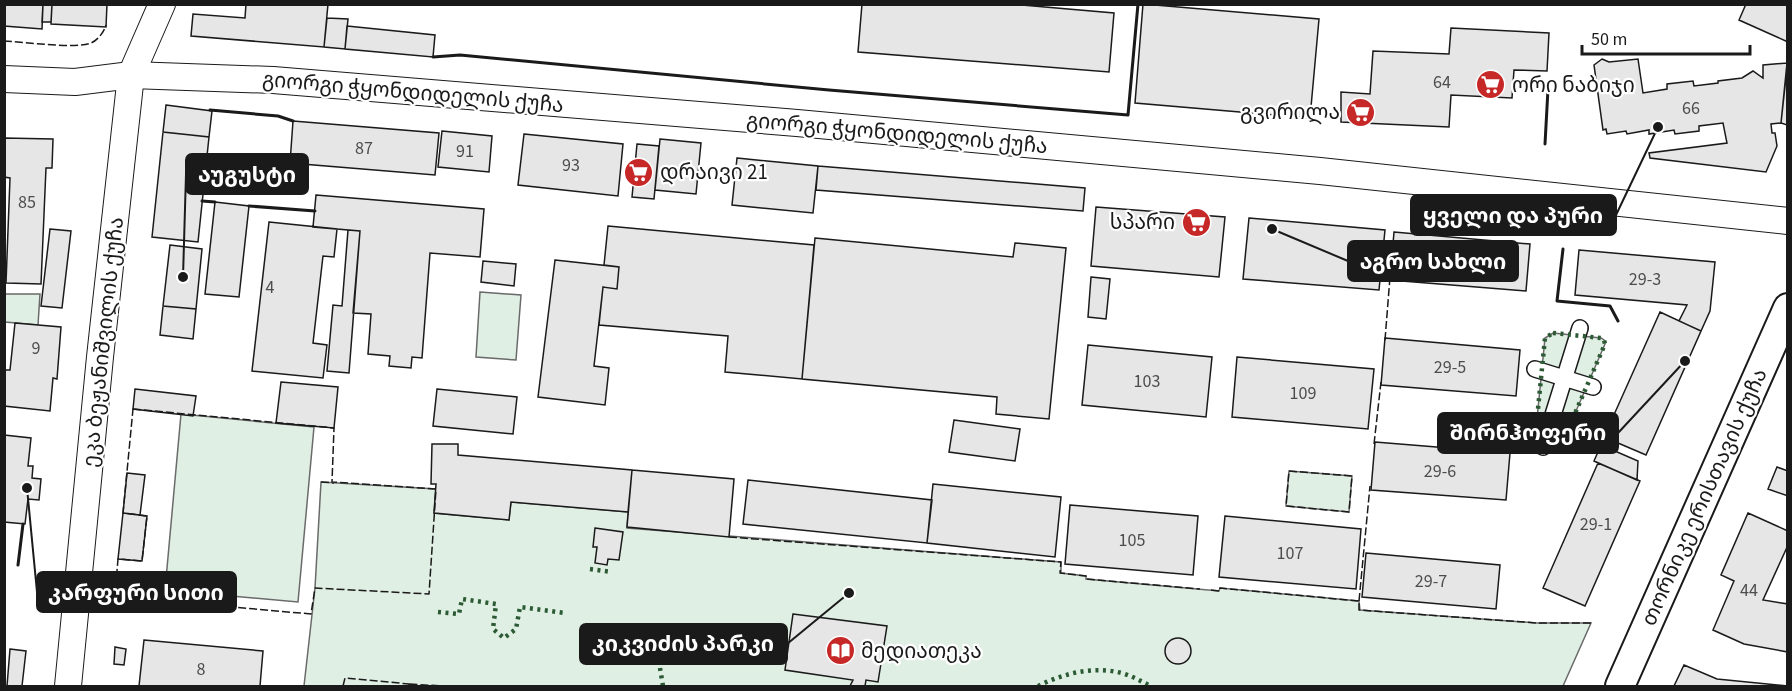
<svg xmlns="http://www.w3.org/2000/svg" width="1792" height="691" font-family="'Source Sans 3','Noto Sans Georgian',sans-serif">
<rect width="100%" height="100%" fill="#fff"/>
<path fill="#e0efe3" stroke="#6a6a6a" stroke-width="1.5" d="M480 292 521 295 516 360 476 357Z
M5 294H40L38 325 5 322Z
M1553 333 1601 338 1604 340 1605 344 1570 425 1561 438 1549 439 1539 435 1536 429 1545 338Z
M181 414 314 427 298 602 165 590Z
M1289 471 1352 476 1349 512 1286 506Z
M321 482 436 489 434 513 509 520 511 502 628 512 627 528 1061 562V573L1086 576V579L1219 591 1220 588 1359 601 1360 610 1537 623H1591L1563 686H304L315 588Z"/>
<path fill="#e6e6e6" stroke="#1a1a1a" stroke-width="1.5" d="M4 4H43L42 29 4 26Z
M43 4H52L51 22H42Z
M52 4H107L106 27 51 24Z
M246 4H328L324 47 191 36 193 14 245 18Z
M862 4H1010L1114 13 1109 72 858 52Z
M1143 4 1319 19 1310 118 1135 103Z
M1746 4H1788V42L1739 20Z
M327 18 348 19 345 49 324 47Z
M347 26 435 35 433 57 345 49Z
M1451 28 1549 33 1547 71 1514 70 1512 98 1451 95 1449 127 1341 122V92L1370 94 1373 51 1449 54Z
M1602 59 1609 62 1638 59 1643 93 1667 89V84L1693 81 1694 86 1718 83V81L1742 78 1753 71 1763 78V65L1787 63 1781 123 1771 124 1772 133H1775L1777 146 1766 172 1650 158 1649 153 1727 143 1723 123 1699 126V131L1675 134 1674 130 1649 134V130L1627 134 1626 131 1607 134 1606 129 1603 130 1594 65Z
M1788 59V124L1787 125 1781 123Z
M166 105 212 111 209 137 163 132Z
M293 121 439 133 435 175 290 163Z
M442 131 492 136 489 172 438 167Z
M163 132 209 137 198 242 152 237Z
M524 134 623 144 618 196 518 185Z
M4 138 53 139 52 168H46L41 284 6 283 10 178 4 177Z
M660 139 701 143 696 194 655 190Z
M637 144 659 146 654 199 632 197Z
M737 158 818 166 813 213 732 205Z
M818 166 1085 188 1083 211 816 190Z
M316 195 484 209 480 257 430 253 422 358 412 357 411 368 389 366 390 356 368 354 371 314 353 313 360 231 313 227Z
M215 202 249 206 239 297 205 294Z
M1096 207 1225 217 1219 277 1091 266Z
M1249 218 1385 230 1379 290 1243 279Z
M269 222 337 229 334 257 323 256 313 343 327 345 323 378 252 371Z
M608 226 814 245 802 379 725 372 728 336 599 325 603 287 617 289 619 267 604 265Z
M50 229 71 231 62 308 41 306Z
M348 230 360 231 349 373 327 371 333 305 342 306Z
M1394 232 1530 244 1526 291 1390 280Z
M815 238 1013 257 1015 243 1066 248 1049 419 996 414 997 397 802 379Z
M170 245 202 249 196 309 163 306Z
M1579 250 1715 262 1710 311 1701 331 1679 321 1687 305 1575 295Z
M555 260 619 267 617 289 603 287 594 366 609 368 605 405 538 397Z
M483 261 516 264 514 286 481 282Z
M1091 277 1110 279 1106 319 1088 317Z
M163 306 196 309 193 339 160 335Z
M1660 312 1701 331 1646 455 1604 437Z
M15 323 61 327 57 379 53 378 50 411 4 406V370H10Z
M1385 338 1520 350 1516 396 1381 385Z
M1088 345 1212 357 1206 417 1082 405Z
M1237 357 1374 369 1368 429 1232 417Z
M281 382 338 387 334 428 276 423Z
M135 389 196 396 193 416 133 409Z
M437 389 517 397 513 434 433 426Z
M954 420 1020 429 1015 461 949 452Z
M4 435 31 438 28 466H33L32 478 41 479 39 500 28 499 25 524 4 522Z
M1375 442 1510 453 1506 500 1371 490Z
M432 444H458V455L632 470 628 512 511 502 509 520 434 513 436 484H431Z
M1601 445 1638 461 1637 480 1594 461Z
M1598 463 1640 481 1585 606 1543 588Z
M1777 467 1788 471V496L1768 489Z
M632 470 734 479 729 537 627 527Z
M127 473 145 475 140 515 123 513Z
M748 480 932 500 927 543 743 524Z
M933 484 1061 497 1055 557 927 543Z
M1070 505 1198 516 1193 575 1065 564Z
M123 513 147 516 142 561 118 559Z
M1748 513 1788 531V545L1763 600 1788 604V652L1744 644 1713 630 1734 581 1721 575Z
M1225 516 1361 529 1356 589 1219 577Z
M595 528 623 532 619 560 608 559 607 565 595 563 597 547H593Z
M1366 553 1500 565 1496 609 1362 597Z
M793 614 887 626 878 682 866 680 865 686H850L853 680 785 670Z
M1165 651a13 13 0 1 1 26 0a13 13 0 1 1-26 0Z
M144 640 263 651 260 686H139Z
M115 647 126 649 124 665 114 664Z
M10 649 26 651 22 686H7Z
M1684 665 1717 679 1788 686H1674Z"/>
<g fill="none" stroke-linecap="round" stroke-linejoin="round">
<defs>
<path id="pedestrian" d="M1535 369 1593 387
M1543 447 1580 328"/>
<path id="tertiary" d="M4 79 75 82 131 75 273 80 797 123 1320 171 1788 221
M68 686 100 357 131 75 162 4"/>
<path id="secondary" d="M1620 686 1788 308"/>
</defs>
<use href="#pedestrian" stroke="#1a1a1a" stroke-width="18"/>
<use href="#tertiary" stroke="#1a1a1a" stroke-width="28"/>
<use href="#secondary" stroke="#1a1a1a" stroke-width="32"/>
<use href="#pedestrian" stroke="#fff" stroke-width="15"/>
<use href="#tertiary" stroke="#fff" stroke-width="26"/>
<use href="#secondary" stroke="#fff" stroke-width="28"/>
<path stroke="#2b5a34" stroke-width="4.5" stroke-dasharray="3 4.5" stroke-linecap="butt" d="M1553 333 1601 338 1604 340 1605 344 1570 425 1561 438 1549 439 1539 435 1536 429 1545 338Z
M590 569 612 572
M438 612 459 614 462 599 496 604 493 629 504 638 516 629 520 607 565 613
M660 668 663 686
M1038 686C1064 673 1096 665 1125 674 1134 677 1142 682 1151 686"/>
<path stroke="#1a1a1a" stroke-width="1.5" stroke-dasharray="8 3" stroke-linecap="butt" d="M4 41C23 42 76 49 91 43 98 40 104 32 106 25
M1385 340 1390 277
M133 409 334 428 332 482 436 489 429 594 315 588 311 614 131 598 116 583 118 559 142 561 147 516 123 513Z
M1374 444 1381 382
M1289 471 1352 476 1349 512 1286 506Z
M321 482 334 483
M729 537 1061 562 1060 573 1086 576V579L1200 589
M1211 590 1220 591V588L1359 601V610L1537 623H1591
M1359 601 1370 486
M343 686 345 678 409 684V686V684L442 686"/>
<path stroke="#1a1a1a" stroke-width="3" d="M433 57 460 55 829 90 1128 115 1138 4
M210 110 278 116 293 121
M1545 144 1548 89
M202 201 215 202
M249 206 315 211
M1563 249 1557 301 1610 306 1618 321
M18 565 23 524"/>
</g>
<defs>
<symbol id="supermarket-disc" viewBox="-11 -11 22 22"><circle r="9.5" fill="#c62828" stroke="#fff"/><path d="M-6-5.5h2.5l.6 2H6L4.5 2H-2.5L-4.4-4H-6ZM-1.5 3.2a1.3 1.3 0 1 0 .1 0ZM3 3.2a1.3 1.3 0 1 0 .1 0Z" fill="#fff"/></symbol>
<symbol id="library-disc" viewBox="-11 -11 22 22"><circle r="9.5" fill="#c62828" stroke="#fff"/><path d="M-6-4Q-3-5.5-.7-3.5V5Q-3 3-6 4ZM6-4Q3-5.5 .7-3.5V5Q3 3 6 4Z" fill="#fff"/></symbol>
</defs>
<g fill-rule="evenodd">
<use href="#supermarket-disc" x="1474" y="68" width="33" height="33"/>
<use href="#supermarket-disc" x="1344" y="96" width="33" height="33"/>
<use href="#supermarket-disc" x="622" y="156" width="33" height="33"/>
<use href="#supermarket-disc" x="1180" y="206" width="33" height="33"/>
<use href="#library-disc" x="824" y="634" width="33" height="33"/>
</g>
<g text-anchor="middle" stroke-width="4.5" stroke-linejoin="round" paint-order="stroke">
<g font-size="18" fill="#4d4d4d">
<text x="1442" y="88">64</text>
<text x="1691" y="114">66</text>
<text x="364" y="154">87</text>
<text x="465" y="157">91</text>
<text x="571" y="171">93</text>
<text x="27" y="208">85</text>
<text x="1645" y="285">29-3</text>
<text x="270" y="293">4</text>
<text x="36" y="354">9</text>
<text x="1450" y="373">29-5</text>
<text x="1147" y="387">103</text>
<text x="1303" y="399">109</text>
<text x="1440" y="477">29-6</text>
<text x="1596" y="530">29-1</text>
<text x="1132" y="546">105</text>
<text x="1290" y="559">107</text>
<text x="1431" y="587">29-7</text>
<text x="1749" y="596">44</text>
<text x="201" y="675">8</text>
</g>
<g font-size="21" fill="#1a1a1a" stroke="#fff" text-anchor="start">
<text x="1512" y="92">ორი ნაბიჯი</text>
<text x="1340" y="119" text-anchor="end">გვირილა</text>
<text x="660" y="179">დრაივი 21</text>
<text x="1175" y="229" text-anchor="end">სპარი</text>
<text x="861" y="658">მედიათეკა</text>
</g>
<g font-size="21" fill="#1a1a1a" stroke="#fff">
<text transform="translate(413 92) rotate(5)" y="7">გიორგი ჭყონდიდელის ქუჩა</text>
<text transform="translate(897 133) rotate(5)" y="7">გიორგი ჭყონდიდელის ქუჩა</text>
<text transform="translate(103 342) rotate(-84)" y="7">ეკა ბეჟანიშვილის ქუჩა</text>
<text transform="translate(1704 497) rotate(-66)" y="7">თორნიკე ერისთავის ქუჩა</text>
</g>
</g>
<path fill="none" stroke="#1a1a1a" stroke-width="2" d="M183 277L186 174M1658 127L1616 215M1272 229L1348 261M1685 361L1618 433M27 488L37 592M849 593L787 644"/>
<g fill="#1a1a1a" stroke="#fff" stroke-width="2">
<circle cx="183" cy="277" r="6"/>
<circle cx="1658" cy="127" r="6"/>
<circle cx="1272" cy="229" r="6"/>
<circle cx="1685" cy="361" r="6"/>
<circle cx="27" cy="488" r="6"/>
<circle cx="849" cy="593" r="6"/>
</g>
<g fill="#1a1a1a" stroke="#1a1a1a" stroke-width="2">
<rect x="186" y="154" width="122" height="40" rx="6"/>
<rect x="1411" y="195" width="205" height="40" rx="6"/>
<rect x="1348" y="241" width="170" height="40" rx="6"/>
<rect x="1438" y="413" width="180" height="40" rx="6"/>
<rect x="37" y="572" width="199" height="40" rx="6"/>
<rect x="580" y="624" width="207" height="40" rx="6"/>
</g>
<g font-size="22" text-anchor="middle" font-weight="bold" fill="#fff">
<text x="247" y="182">აუგუსტი</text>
<text x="1513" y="223">ყველი და პური</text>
<text x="1433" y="269">აგრო სახლი</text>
<text x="1528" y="440">შირნჰოფერი</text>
<text x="136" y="600">კარფური სითი</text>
<text x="683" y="651">კიკვიძის პარკი</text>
</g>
<rect width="1792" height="691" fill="none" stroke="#1a1a1a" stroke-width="12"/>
<path d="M1582 45v9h168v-9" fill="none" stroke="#1a1a1a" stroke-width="3"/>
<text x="1591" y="45" font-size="18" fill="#1a1a1a" stroke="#ffffff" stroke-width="4.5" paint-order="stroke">50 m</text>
</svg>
